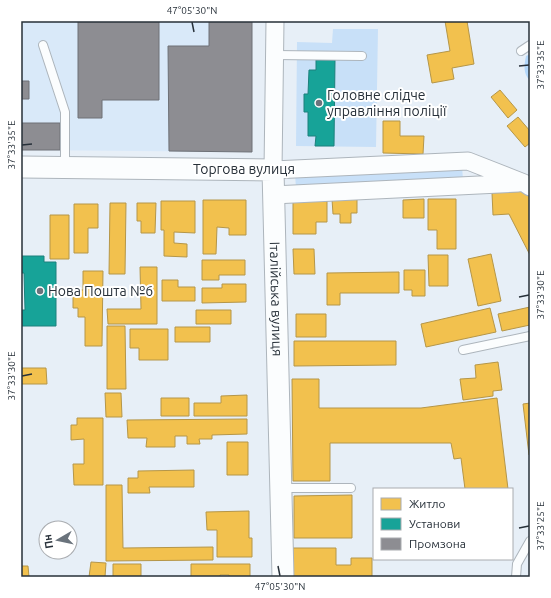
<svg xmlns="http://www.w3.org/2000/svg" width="551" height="598" font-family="Ubuntu,sans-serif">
<rect width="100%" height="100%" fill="#e7eff7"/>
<path fill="#d9e9f9" d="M21 21H252V152L21 150Z"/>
<path fill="#c8e0f8" d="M333 29H378L376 147 296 146 297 42 332 43Z
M462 166 463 180 296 188 295 174Z"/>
<path fill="#b4d8fb" d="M530 54V81C523 73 524 66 526 56Z"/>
<path fill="#f2c14e" stroke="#b59648" d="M445 21H467L474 64 452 68 454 79 432 83 427 55 450 51Z
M500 90 517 110 508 118 491 97Z
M518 117 530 131V143L525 147 507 126Z
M383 121H400V136H424L423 154 383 153Z
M530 191V255L509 214 493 215 492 193Z
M332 199H357V213H351V223H340V214H333Z
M424 199V218H403V200Z
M428 199H456V249H437V230H428Z
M203 200H246V235H229V228L217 227 216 254H203Z
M161 201H195V233L174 232V243L187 244V257L164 256V230H161Z
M293 201H327V222H316V234H293Z
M110 203H126L125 274H109Z
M137 203H156L155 233H141V221H137Z
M74 204H98V228H88V253H74Z
M50 215H69V259H50Z
M293 249H314L315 274H294Z
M491 254 501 301 478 306 468 259Z
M428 255H448V286H429Z
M202 260H245V275H219V280H202Z
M140 267H157V324H108L107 309H141Z
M404 270H425V296H412V290H404Z
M83 271H103L102 346H85V317H78V308H73V290H83Z
M399 272V293H340V305H327V273Z
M162 280H178V287H195V301H162Z
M222 284H246V302L202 303V288H222Z
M530 307V325L502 331 498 314Z
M490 308 496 332 426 347 421 324Z
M196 310H231V324H196Z
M296 314H326V337H296Z
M107 326H125L126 389H107Z
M175 327H210V342H175Z
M130 329H168V360H139V348H130Z
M294 341H396V365L294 366Z
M498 362 502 390 493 391V396L463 400 460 379 476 378 475 365Z
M21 368H46L47 384H21Z
M292 379H319V408H421L497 398 508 489H465L461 458 454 459 451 443H330V481H293Z
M105 393H121L122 417H106Z
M247 395V416H194V403H221V396Z
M161 398H189V416H161Z
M530 403V455H529L523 404Z
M77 418H103V485H74L73 464H84V439L71 440V425H77Z
M247 419V434L212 435V439H199L200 444H187V436H175V447H146L147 438H128L127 420Z
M227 442H248V475H227Z
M194 470V487H149L150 493H128V478H138V471Z
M106 485H122L123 548 213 547V560L106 561Z
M352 495V538H294V496Z
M249 511V538H252V557H217V530H207L206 512Z
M292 548H336V565H351V558H372V577H292Z
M91 562 106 563 105 577H89Z
M113 564H141V577H113Z
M191 564H250V577H229V575H220V577H191Z
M21 566H28L29 577H21Z"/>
<path fill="#17a398" stroke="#1c807c" d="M316 60H335L334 146H315L316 136H308V112H304V94H308L309 70H316Z
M21 256H44V262H56V326H21V310H25L24 273H21Z"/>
<path fill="#8d8d92" stroke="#6e7177" d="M78 21H159V100H102V118H78Z
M209 21H252V152L169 151 168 46H209Z
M21 81H29V99H21Z
M21 123H60V150H21Z"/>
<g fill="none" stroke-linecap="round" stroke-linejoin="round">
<defs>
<path id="service" d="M43 45 65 112V167
M521 51 530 45
M275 55 362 56
M463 350 530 336
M281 488H351
M516 577 517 564 530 541"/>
<path id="minor" d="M275 21 273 170 468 161 524 183 530 187
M273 195 518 183"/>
<g id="tertiary">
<path id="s1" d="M21 167 273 170 283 577"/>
</g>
</defs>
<use href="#service" stroke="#adb5bc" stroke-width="10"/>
<use href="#minor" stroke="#adb5bc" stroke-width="19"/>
<use href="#tertiary" stroke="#adb5bc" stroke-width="23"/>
<use href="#service" stroke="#fbfdfe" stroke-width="8"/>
<use href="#minor" stroke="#fbfdfe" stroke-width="17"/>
<use href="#tertiary" stroke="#fbfdfe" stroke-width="21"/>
</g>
<path fill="none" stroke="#273039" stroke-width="1.5" d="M192 22 194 32M519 66 529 65M22 145 32 144M519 297 529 295M22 376 32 374M519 528 529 526M278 566 280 576"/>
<g fill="#6a737c" stroke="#fff" stroke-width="1.5">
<circle cx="319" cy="103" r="4"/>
<circle cx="40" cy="291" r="4"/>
</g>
<g text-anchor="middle" stroke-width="4" stroke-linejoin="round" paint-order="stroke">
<g font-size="14" fill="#273039" stroke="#fff" text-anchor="start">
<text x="327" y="100">Головне слідче<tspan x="327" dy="16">управління поліції</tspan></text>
<text x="48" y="296">Нова Пошта №6</text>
</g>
<g font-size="14" fill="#273039" stroke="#fff">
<text x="244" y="174">Торгова вулиця</text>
<text dy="5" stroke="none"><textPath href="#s1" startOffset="381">Італійська вулиця</textPath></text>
</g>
</g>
<rect width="551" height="598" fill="none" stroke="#ffffff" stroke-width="44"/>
<rect x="373" y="488" width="140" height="72" fill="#ffffff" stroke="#a9acb0"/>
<rect x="381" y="498" width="20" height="12" fill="#f2c14e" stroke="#a9acb0"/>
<text x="409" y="508" font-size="12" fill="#273039">Житло</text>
<rect x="381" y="518" width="20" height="12" fill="#17a398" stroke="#a9acb0"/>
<text x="409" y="528" font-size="12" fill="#273039">Установи</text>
<rect x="381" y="538" width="20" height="12" fill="#8d8d92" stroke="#a9acb0"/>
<text x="409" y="548" font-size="12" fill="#273039">Промзона</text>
<g transform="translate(58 540) rotate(261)"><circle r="19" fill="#ffffff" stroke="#a9acb0"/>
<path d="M0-3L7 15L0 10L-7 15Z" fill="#6a737c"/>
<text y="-6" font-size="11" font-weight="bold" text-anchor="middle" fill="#273039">Пн</text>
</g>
<rect x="22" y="22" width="507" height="554" fill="none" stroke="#273039" stroke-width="1.5"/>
<g font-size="10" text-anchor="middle" fill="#273039">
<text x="192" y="14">47°05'30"N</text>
<text transform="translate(540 65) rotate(-90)" y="4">37°33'35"E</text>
<text transform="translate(11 145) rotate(-90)" y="4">37°33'35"E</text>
<text transform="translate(540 295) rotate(-90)" y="4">37°33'30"E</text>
<text transform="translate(11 376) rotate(-90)" y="4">37°33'30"E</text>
<text transform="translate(540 526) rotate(-90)" y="4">37°33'25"E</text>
<text x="280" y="590">47°05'30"N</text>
</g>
</svg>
